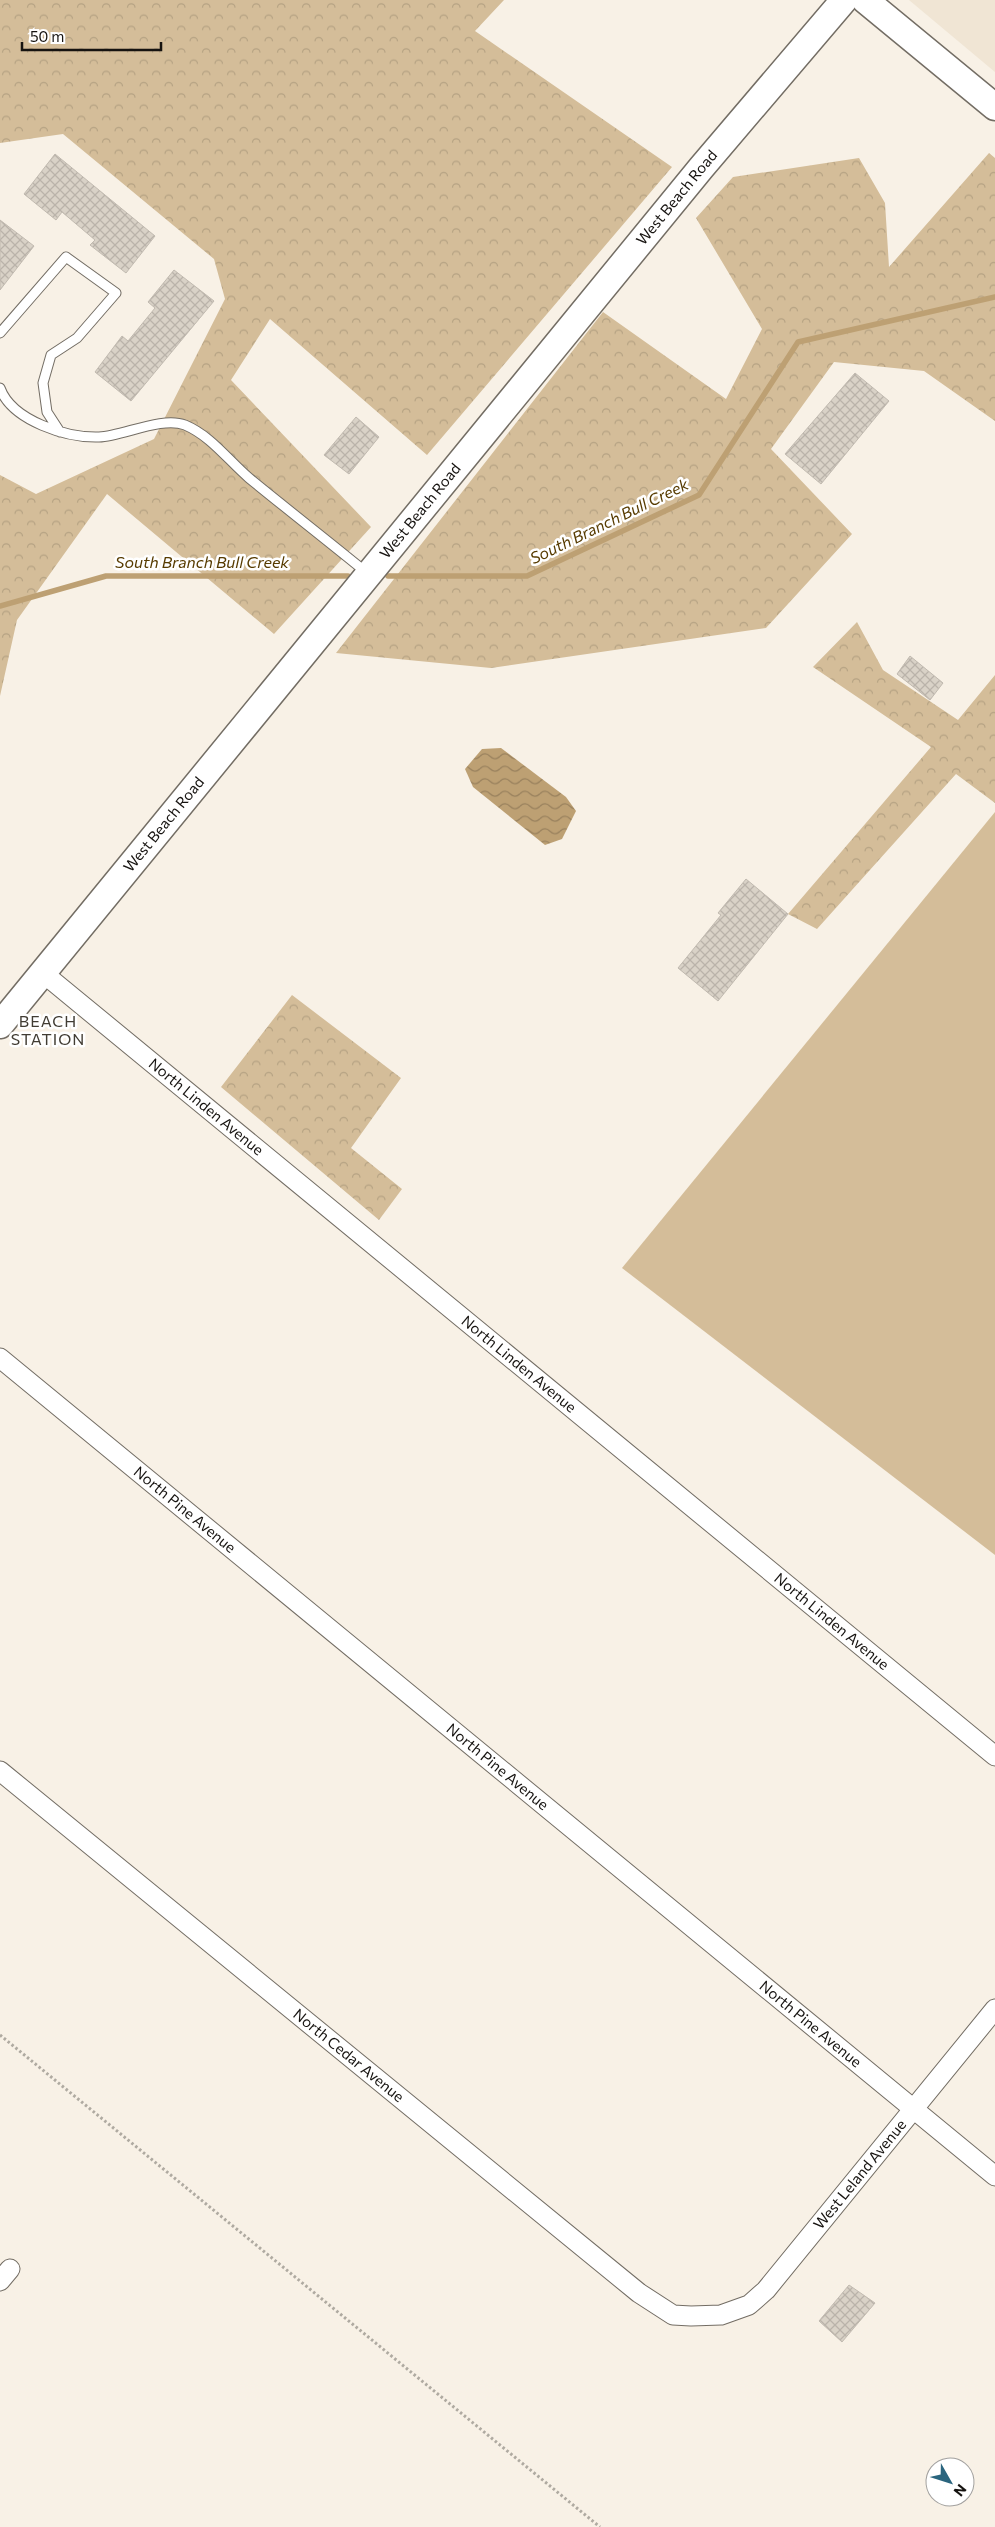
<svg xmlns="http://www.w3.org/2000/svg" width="995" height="2527" font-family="Commissioner,sans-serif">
<defs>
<pattern id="forest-crowns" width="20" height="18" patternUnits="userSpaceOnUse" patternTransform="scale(1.25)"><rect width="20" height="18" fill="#d4bd99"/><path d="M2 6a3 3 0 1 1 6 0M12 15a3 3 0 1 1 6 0" fill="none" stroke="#b5a283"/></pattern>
<pattern id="water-waves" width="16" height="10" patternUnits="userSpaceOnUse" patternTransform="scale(1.25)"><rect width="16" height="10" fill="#bda073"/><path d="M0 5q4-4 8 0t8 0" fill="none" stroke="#99815d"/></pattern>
<pattern id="building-cross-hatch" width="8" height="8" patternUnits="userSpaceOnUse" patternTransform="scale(1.25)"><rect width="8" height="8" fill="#d9d2c7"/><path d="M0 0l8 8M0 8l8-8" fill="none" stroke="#bab3aa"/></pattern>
</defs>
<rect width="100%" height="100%" fill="#f8f1e6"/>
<path fill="#f0e5d4" d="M909 0H995V72Z"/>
<path fill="#d4bd99" d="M995 812V1555L622 1268Z"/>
<path fill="url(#forest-crowns)" d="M0 0H504L475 31 672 167 427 455 270 319 231 380 371 527 274 634 107 494 17 620 0 696V475L36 494 154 439 225 299 214 259 63 134 0 143Z
M989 153 995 158V421L924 371 834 362 771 449 852 534 766 628 491 668 336 653 603 312 726 399 762 329 696 218 733 177 859 158 885 203 889 267Z
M857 622 883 670 958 720 995 675V803L956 774 817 929 788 914 931 747 813 667Z
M292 995 401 1078 351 1148 402 1189 379 1220 221 1087Z"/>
<path fill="url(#water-waves)" d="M501 748 566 797 576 811 562 839 545 845 473 787 465 769 482 749Z"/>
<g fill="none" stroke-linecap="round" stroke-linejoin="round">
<path stroke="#bda073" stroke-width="5.5" d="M388 576H527L699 495 798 342 995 297
M0 606 106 576H348"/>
</g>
<path fill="url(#building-cross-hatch)" stroke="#c1bab0" d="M55 154 155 236 126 273 90 245 95 240 62 212 56 220 24 194Z
M0 220 34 246 0 290Z
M174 270 214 301 131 401 95 372 122 336 128 341 155 308 148 302Z
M855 373 889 401 821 484 785 454Z
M356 417 379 437 349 474 324 455Z
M910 656 943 683 930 700 897 674Z
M746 879 788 914 718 1001 678 968 721 915 718 913Z
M849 2285 875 2303 842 2342 819 2321Z"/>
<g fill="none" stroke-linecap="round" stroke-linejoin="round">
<defs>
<path id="lane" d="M0 333 66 257 116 293 77 338 51 355 43 383 47 412 60 432
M0 388C12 421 67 438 99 437 123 436 162 416 185 425 211 436 228 460 249 478 288 510 328 541 367 573"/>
<g id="street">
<path id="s1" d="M43 973 995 1756"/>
<path id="s2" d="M0 1358 995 2176"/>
<path id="s3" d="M0 1771 639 2293 673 2315 691 2316 721 2315 749 2305 766 2290 995 2009"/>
<path d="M0 2281 10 2269"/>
</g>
<g id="secondary">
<path d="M865 0 995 107"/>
<path id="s4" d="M0 1025 701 168 844 0"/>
</g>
</defs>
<use href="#lane" stroke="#736d64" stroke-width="11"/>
<use href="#street" stroke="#736d64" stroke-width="21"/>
<use href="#secondary" stroke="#736d64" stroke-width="29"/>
<path stroke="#afaaa1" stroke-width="3" stroke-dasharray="2.5 2.5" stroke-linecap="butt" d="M0 2035 600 2527"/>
<use href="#lane" stroke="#fff" stroke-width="9"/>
<use href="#street" stroke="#fff" stroke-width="19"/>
<use href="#secondary" stroke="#fff" stroke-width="26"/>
</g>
<g text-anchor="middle" stroke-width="5" stroke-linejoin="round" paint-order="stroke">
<g font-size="15" fill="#161310" stroke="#fff">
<text dy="5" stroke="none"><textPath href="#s4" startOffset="1069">West Beach Road</textPath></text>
<text dy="5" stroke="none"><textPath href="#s4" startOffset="664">West Beach Road</textPath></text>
<text dy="5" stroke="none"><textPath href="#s4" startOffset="259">West Beach Road</textPath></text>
<text dy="5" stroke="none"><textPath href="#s1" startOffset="211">North Linden Avenue</textPath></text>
<text dy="5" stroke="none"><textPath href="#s1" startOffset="616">North Linden Avenue</textPath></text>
<text dy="5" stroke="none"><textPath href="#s2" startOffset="239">North Pine Avenue</textPath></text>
<text dy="5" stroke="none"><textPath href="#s1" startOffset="1021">North Linden Avenue</textPath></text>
<text dy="5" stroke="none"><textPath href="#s2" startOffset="644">North Pine Avenue</textPath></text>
<text dy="5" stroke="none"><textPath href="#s2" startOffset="1049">North Pine Avenue</textPath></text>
<text dy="5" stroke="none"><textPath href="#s3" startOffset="450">North Cedar Avenue</textPath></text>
<text dy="5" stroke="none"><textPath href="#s3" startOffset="1115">West Leland Avenue</textPath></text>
</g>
<g font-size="16" font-style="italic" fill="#573b00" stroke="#fff">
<text transform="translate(609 521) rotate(-26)" y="6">South Branch Bull Creek</text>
<text x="202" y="568">South Branch Bull Creek</text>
</g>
<g font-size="16" letter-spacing="1" fill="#413c33" stroke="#fff">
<text x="48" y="1027">BEACH<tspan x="48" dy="18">STATION</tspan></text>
</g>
</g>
<g transform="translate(950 2482) rotate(129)"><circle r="24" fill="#ffffff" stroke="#a2a19f"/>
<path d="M0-4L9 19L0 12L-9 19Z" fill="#2b657e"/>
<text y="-8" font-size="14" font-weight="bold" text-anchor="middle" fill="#161310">N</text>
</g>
<path d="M22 42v8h139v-8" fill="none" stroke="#161310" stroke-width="2.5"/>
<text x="30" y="42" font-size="15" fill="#161310" stroke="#ffffff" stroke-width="4" paint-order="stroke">50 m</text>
</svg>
